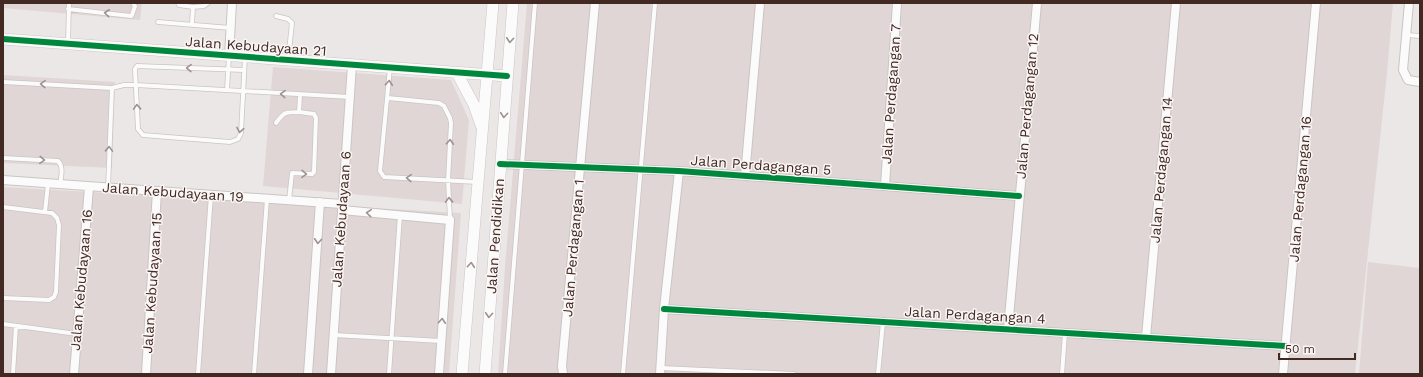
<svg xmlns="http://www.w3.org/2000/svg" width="1423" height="377" font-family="'Work Sans',sans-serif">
<rect width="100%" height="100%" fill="#ece7e7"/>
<path fill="#e0d6d5" d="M3 3H142L140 20 3 8Z
M527 3H1393L1387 73 1355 374H498L505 267Z
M273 67 451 80 469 120 462 204 263 186Z
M3 75 115 82 112 168 3 163Z
M3 187 461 213 449 374H3Z
M1368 262 1420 268V374H1359Z"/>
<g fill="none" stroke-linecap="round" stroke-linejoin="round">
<defs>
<path id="lane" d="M178 3 179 5 193 7 192 24
M193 7 204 6 208 3
M68 9 131 16 132 15 135 6 133 3
M276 16 288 19 292 23 288 60
M158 22 231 28
M1407 35 1420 36
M68 44 69 3
M390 68 380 171 384 177 477 182
M244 70 137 66 135 69 138 129 143 135 230 142 238 139 241 133 245 57
M3 82 112 88 108 188
M112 88 124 85H136L350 97
M227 90 229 56
M388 98 439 103 444 106 450 118 451 123 448 180 450 220
M276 123C284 112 285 112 299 112
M3 158 58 161C64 167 61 177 60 185
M289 200 292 173 312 174 314 172 316 118 314 114 299 112 300 95
M3 207 52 213 57 218 59 225 56 292 54 297 49 300 3 298
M45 212 48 184
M3 324 77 334
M334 335 441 341
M661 368 794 374
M13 374 16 326
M198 374 211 195
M254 374 267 199
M389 374 400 215
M505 374 535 3
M623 374 655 3
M878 374 883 322
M1062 374 1065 333"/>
<path id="street" d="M1409 3 1403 70 1408 80 1420 82
M229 56 232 3
M500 164 679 171 1019 196
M745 176 760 3
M3 180 342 204
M885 186 897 3
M342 210 450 220 439 374
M664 309 1285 346
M1008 329 1037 3
M1146 337 1176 3
M74 374 89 187
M146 374 157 191
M308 374 320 202
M331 374 352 65
M563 374 562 366 595 3
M660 374 664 309 679 171
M1283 374 1316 3"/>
<path id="secondary" d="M3 39 507 76
M457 73 474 105 481 125
M462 374 493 3
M485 374 513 3"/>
</defs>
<use href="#lane" stroke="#cac5c4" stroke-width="5.5"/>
<use href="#street" stroke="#cac5c4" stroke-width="10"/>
<use href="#secondary" stroke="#cbc5c4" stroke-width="12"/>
<use href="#lane" stroke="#fcfbfb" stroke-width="4"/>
<use href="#street" stroke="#fcfbfb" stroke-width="8"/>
<use href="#secondary" stroke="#fcfbfb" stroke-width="11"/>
<defs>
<path id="cycleway" d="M3 39 507 76
M500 164 679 171 1019 196
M664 309 1285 346"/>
</defs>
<use href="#cycleway" stroke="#faf5f5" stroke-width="8"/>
<use href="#cycleway" stroke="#00873e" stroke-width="6"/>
</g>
<defs><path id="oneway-chevron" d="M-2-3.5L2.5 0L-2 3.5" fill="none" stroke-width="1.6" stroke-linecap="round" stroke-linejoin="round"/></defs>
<g stroke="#9f928e">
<use href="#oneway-chevron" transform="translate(107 13) rotate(-174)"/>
<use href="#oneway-chevron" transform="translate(510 40) rotate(94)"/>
<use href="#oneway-chevron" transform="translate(189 68) rotate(-178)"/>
<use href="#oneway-chevron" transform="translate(389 83) rotate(-85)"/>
<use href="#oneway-chevron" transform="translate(43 84) rotate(-177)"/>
<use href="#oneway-chevron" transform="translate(283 94) rotate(-177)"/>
<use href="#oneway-chevron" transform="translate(137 107) rotate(-92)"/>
<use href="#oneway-chevron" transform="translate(504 115) rotate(95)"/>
<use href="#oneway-chevron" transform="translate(240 130) rotate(100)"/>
<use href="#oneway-chevron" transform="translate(450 142) rotate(-87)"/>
<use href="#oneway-chevron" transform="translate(109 149) rotate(-88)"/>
<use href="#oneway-chevron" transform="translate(42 160) rotate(3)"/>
<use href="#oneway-chevron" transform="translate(304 174) rotate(1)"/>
<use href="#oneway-chevron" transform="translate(409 178) rotate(-177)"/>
<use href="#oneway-chevron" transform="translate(449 200) rotate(-92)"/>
<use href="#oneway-chevron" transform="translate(369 213) rotate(-175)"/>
<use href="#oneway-chevron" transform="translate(318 241) rotate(94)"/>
<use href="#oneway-chevron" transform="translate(471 265) rotate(-85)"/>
<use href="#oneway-chevron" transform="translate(489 315) rotate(94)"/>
<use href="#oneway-chevron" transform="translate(442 321) rotate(-86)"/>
</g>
<g text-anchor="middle" stroke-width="3" stroke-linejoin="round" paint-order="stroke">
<g font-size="14" fill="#422921" stroke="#faf5f5">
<text transform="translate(256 46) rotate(4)" y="5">Jalan Kebudayaan 21</text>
<text transform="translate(891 94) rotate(-86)" y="5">Jalan Perdagangan 7</text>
<text transform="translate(1027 106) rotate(-85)" y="5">Jalan Perdagangan 12</text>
<text transform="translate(761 165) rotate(4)" y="5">Jalan Perdagangan 5</text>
<text transform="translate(1161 170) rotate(-85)" y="5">Jalan Perdagangan 14</text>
<text transform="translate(1300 189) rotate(-85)" y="5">Jalan Perdagangan 16</text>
<text transform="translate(173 192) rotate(4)" y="5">Jalan Kebudayaan 19</text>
<text transform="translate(341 219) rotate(-86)" y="5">Jalan Kebudayaan 6</text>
<text transform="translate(495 236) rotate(-86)" y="5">Jalan Pendidikan</text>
<text transform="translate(573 248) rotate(-85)" y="5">Jalan Perdagangan 1</text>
<text transform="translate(81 280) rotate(-85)" y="5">Jalan Kebudayaan 16</text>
<text transform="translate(152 283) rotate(-86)" y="5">Jalan Kebudayaan 15</text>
<text transform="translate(975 315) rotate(3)" y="5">Jalan Perdagangan 4</text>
</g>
</g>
<rect width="1423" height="377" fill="none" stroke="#422921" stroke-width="8"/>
<path d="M1279 353v6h76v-6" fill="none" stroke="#422921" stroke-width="2"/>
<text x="1285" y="353" font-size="12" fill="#422921" stroke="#faf5f5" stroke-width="3" paint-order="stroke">50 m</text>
</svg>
